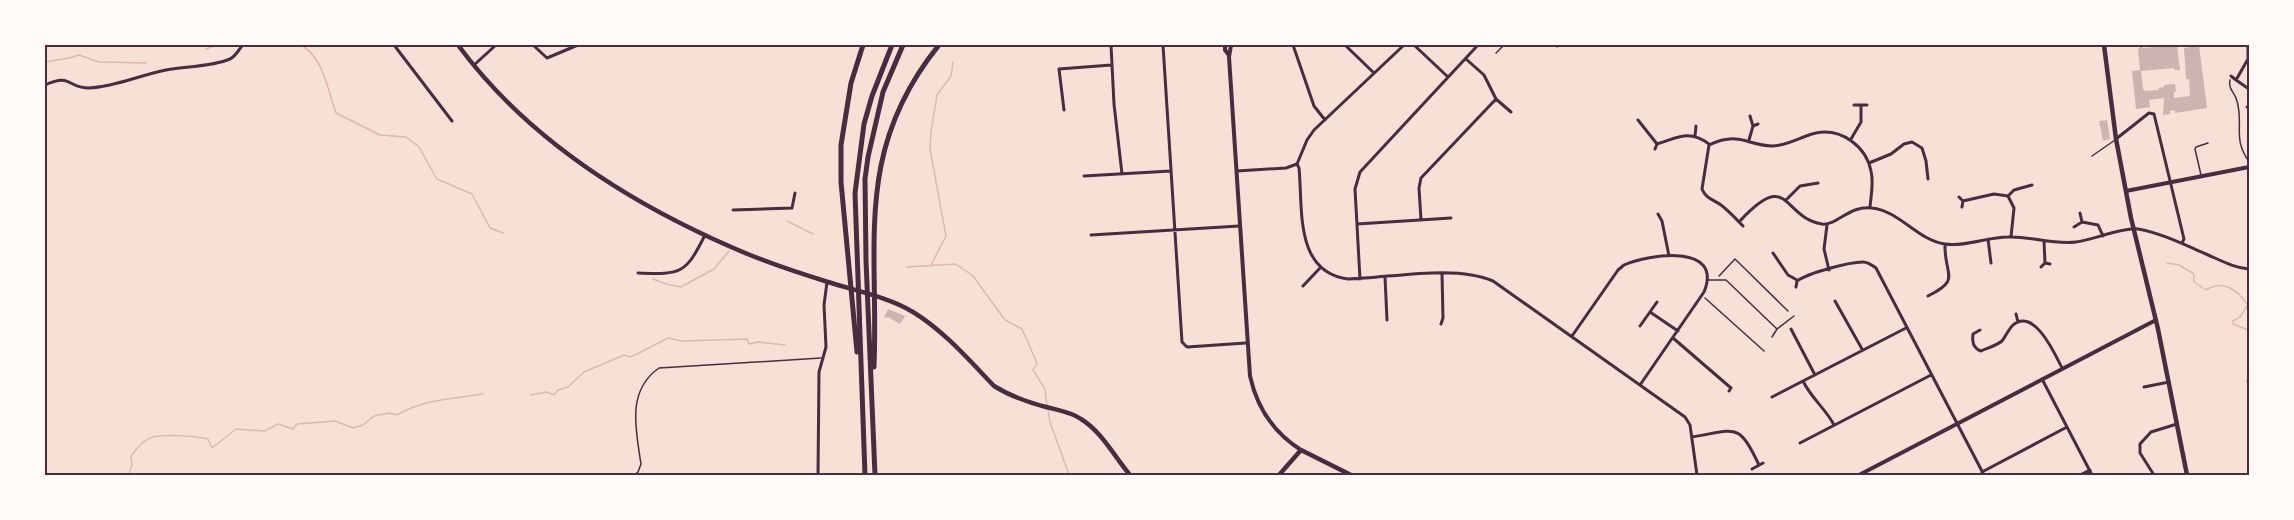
<svg xmlns="http://www.w3.org/2000/svg" width="2294" height="520" font-family="'Archivo Narrow',sans-serif">
<rect width="100%" height="100%" fill="#f7e1d7"/>
<g fill="none" stroke-linecap="round" stroke-linejoin="round">
<path stroke="#dcb8b0" stroke-width="1.5" d="M301 45C324 58 327 89 336 113L380 135 406 137 419 147 437 179 472 194 490 228 503 233
M206 49 218 45
M45 62 69 58 79 55 99 62 146 63
M787 221 813 234
M2167 263 2179 265 2194 274V282L2206 290C2224 279 2237 290 2248 305
M931 265 946 236 930 149 931 132 937 95 951 76 953 62
M907 267 956 264 973 276 1005 320 1022 329 1037 363 1033 370 1045 389 1047 405
M653 279 666 284 681 287 714 269 729 251
M2249 303 2240 317 2233 321V324L2248 330 2249 320
M530 395 547 392 554 395 558 390 568 387 584 372 624 355 630 357 637 354 668 338 682 341 747 339 749 344 758 342 785 345
M1048 410 1050 422 1069 475
M129 475 132 464 131 456C136 449 144 439 153 437 164 434 197 436 208 439L212 448 236 429 265 431 278 424 293 429 297 424 335 421 353 428 363 425 374 416 389 413 397 415C423 399 453 399 483 394"/>
</g>
<path fill="#ccb4b1" d="M2137 45H2143V48L2177 45 2180 70H2175L2174 68 2141 71 2143 89 2145 91 2159 90V88L2164 87V85L2175 84 2176 92H2174V98L2190 96 2189 79H2186L2184 48 2199 46 2207 108 2175 113V110L2170 111V114L2163 115 2164 98 2149 100 2150 107 2136 109 2132 71 2140 70 2138 49 2140 48Z
M2107 120 2110 139 2103 141 2099 121Z
M888 309 905 316 900 324 888 317 887 318 884 317Z"/>
<g fill="none" stroke-linecap="round" stroke-linejoin="round">
<path stroke="#4a2c40" stroke-width="1.5" d="M1496 53 1504 45
M2230 80C2228 90 2235 92 2237 101 2244 127 2232 137 2249 162
M1719 276 1735 259 1788 311
M1705 298 1764 351"/>
<path stroke="#4a2c40" stroke-width="1.5" d="M2092 156 2115 140
M2201 175 2195 149 2196 147 2208 143
M1708 280H1726L1777 329
M1772 337 1777 329 1794 316
M634 475 638 472 641 464C636 430 626 391 659 368L821 358"/>
<path stroke="#4a2c40" stroke-width="3" d="M394 45 452 121
M533 45 547 58 578 45
M1111 45 1114 104 1122 174
M1163 45 1182 342 1187 347 1246 343
M1293 45 1314 106 1325 120
M1345 45 1374 73
M1414 45 1448 77
M2248 45V59L2236 80 2249 89
M1557 46 1558 45
M1466 59 1484 75 1496 99 1511 112
M474 65 496 45
M2231 76 2236 80
M45 85C72 73 67 88 89 88 115 87 140 75 166 70 187 66 211 67 230 59 236 56 239 49 243 45
M1854 105H1867
M2247 107H2249
M1064 110 1059 69 1111 65
M1750 116 1753 126
M1638 120 1657 144
M1695 136 1696 126
M1851 139 1861 122V105
M2116 139 2149 113 2154 114 2184 239 2182 243
M1749 140 1753 126 1758 124
M1709 145C1739 131 1746 145 1772 146 1787 146 1802 136 1816 133 1841 128 1866 146 1871 171 1874 183 1871 195 1870 207
M1709 145 1702 189C1706 199 1713 199 1721 205 1729 211 1736 219 1743 226
M1655 149 1657 144C1677 138 1689 129 1709 144
M1869 163 1891 154 1904 144 1912 142 1922 148 1926 161 1928 179
M1297 164 1299 168C1303 208 1294 272 1348 279 1391 278 1454 264 1493 281L1685 417 1690 425 1697 475
M1237 171 1286 168 1297 164 1307 140 1314 130 1404 45
M1084 176 1171 171
M2008 196 2014 190 2032 185
M1959 197 1963 201 1962 207
M1786 200 1800 186 1818 183
M1963 201 1994 194 2008 196 2014 208 2011 237
M733 210 792 208 795 193
M1658 214 1662 221 1669 256
M1421 220 1419 188 1421 178 1496 99
M1739 222C1790 167 1781 217 1822 224 1837 226 1849 205 1872 208 1900 211 1917 240 1945 244 1966 247 1987 237 2008 237 2031 236 2053 245 2076 242 2092 240 2124 227 2138 229 2161 233 2185 245 2206 254 2220 260 2234 268 2249 269
M2082 222 2098 225 2103 236
M1357 224 1451 218
M1827 225 1824 249 1829 270
M2074 227 2082 222 2080 213
M1091 235 1239 226
M1988 239 1991 263
M2044 241 2045 263
M1773 253 1788 275 1797 280
M2041 267 2045 263 2050 264
M638 273C682 275 686 273 705 235
M1385 277 1387 320
M1360 279 1355 189 1360 172 1478 45
M1303 286 1320 268
M1796 287 1797 281C1808 273 1849 262 1863 262 1868 262 1872 265 1876 268L1984 475
M1928 296C1962 279 1944 276 1945 244
M1835 301 1862 349
M1650 312 1678 331
M2016 314 2018 322
M1441 324 1443 318 1442 273
M1640 326 1657 302
M1791 329 1815 375
M1980 330 1973 334C1972 342 1973 348 1981 351 1987 348 1996 346 2002 341 2006 336 2008 330 2013 325 2034 307 2055 354 2062 368
M1572 336 1618 270 1624 265C1648 254 1724 243 1704 292L1640 385
M1673 338 1731 388 1729 391
M2042 379 2092 475
M1803 381C1811 398 1826 409 1834 425
M2248 381 2249 382
M2144 387 2169 382
M1772 397 1906 328
M1692 437C1736 430 1738 421 1759 465
M1800 443 1931 375
M1752 469 1763 463
M1982 472 2067 427
M818 475 819 372 826 347 824 305 827 282
M2080 475 2090 470
M2154 475 2140 453V444L2151 432 2177 424"/>
<path stroke="#4a2c40" stroke-width="4" d="M1225 45V50L1228 54
M1231 45 1229 57 1250 376C1257 408 1274 433 1301 450
M2126 191 2249 167
M1859 475 2156 320"/>
<path stroke="#4a2c40" stroke-width="4.5" d="M458 45C531 144 639 209 750 255 775 265 802 274 828 282 856 291 888 297 913 312 944 331 969 360 994 386 1010 396 1027 402 1046 407 1057 410 1071 412 1081 419 1102 432 1114 456 1130 475
M1279 475 1301 450 1351 475"/>
<path stroke="#4a2c40" stroke-width="4.5" d="M2104 45 2116 139 2131 218 2158 329 2187 475"/>
<path stroke="#4a2c40" stroke-width="5" d="M857 352 841 182V145L851 83 863 45
M874 367C879 244 853 151 939 45
M865 475 855 193 864 124 872 96 892 45
M875 475 866 261 865 179 868 157 883 92 903 45"/>
</g>
<rect width="2294" height="520" fill="none" stroke="#fffaf5" stroke-width="93"/>
<rect x="46" y="46" width="2202" height="428" fill="none" stroke="#4a2c40" stroke-width="2"/>
</svg>
